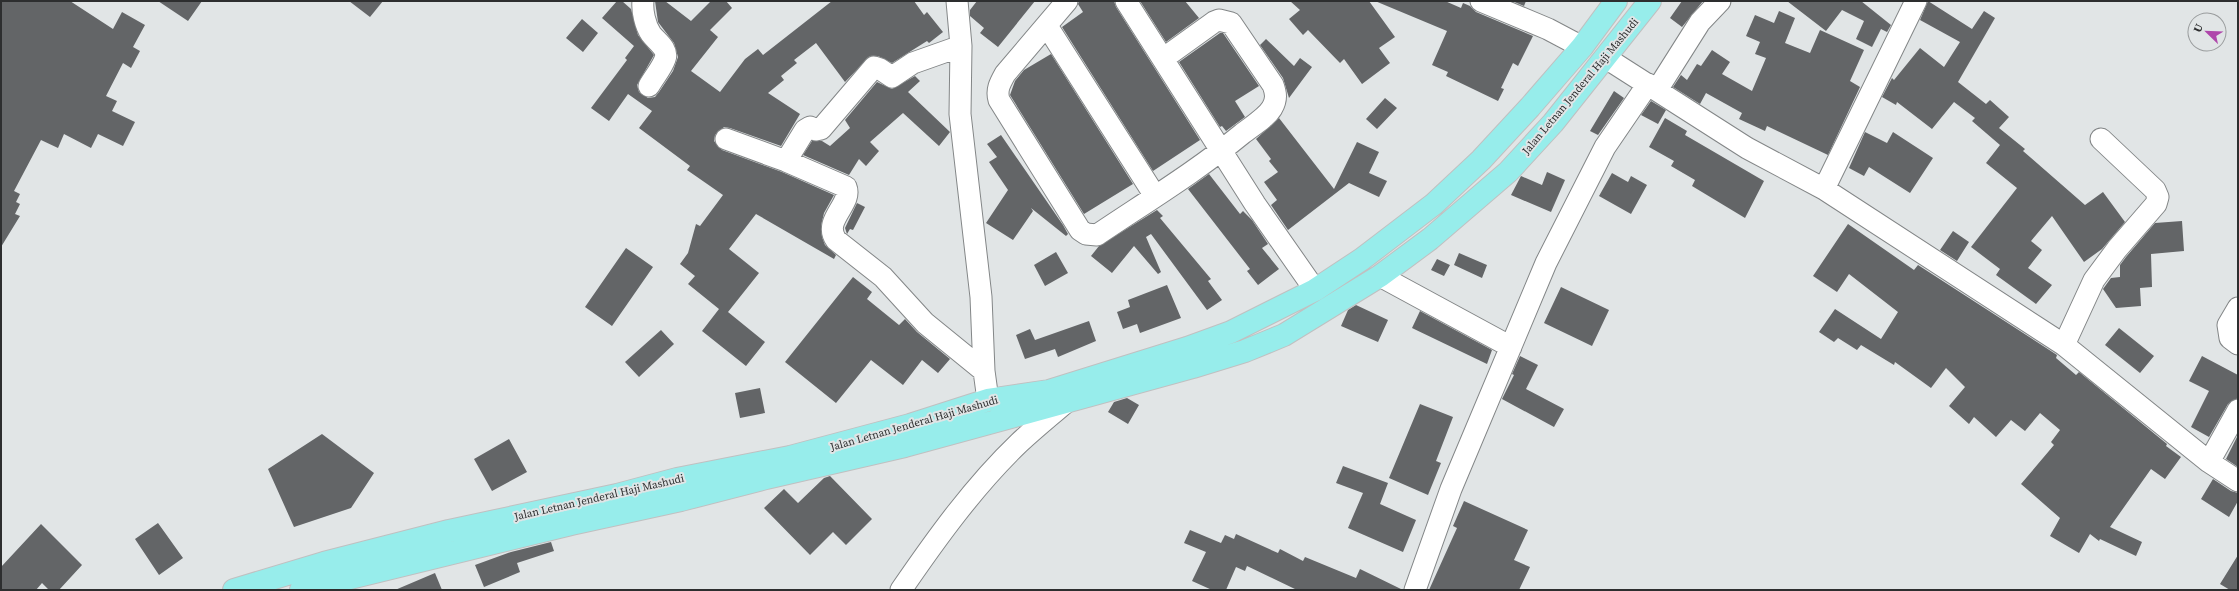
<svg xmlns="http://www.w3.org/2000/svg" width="2239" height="591" font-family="'Source Serif 4',serif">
<rect width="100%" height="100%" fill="#e1e5e6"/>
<path fill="#636567" d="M1 1H70L113 29 122 12 145 25 133 47 140 51 131 68 123 63 106 96 117 101 112 111 135 122 123 146 98 134 91 148 64 134 58 148 41 140 14 191 20 194 16 202 20 204 15 214 20 216 1 247Z
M158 1H202L188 21Z
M349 1H383L370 17Z
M617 1H622L631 9 638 35 654 55 637 85 639 92 648 98 655 97 659 92 673 71 678 57 674 43 658 22 655 1H665L691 21 711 1H726L732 8 710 30 718 37 691 71 720 92 745 59 758 49 763 55 832 1H914L924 15 927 12 943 32 929 43 927 41 892 63 878 56H870L845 82 816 43 794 60 797 63 781 76 784 80 768 93 800 114 781 146 730 128 724 127 715 135 714 141 722 150 782 172 834 195 824 213 821 226 822 237 825 245 836 255 834 259 756 214 729 249 759 273 728 312 765 342 746 366 702 331 719 309 688 284 695 276 680 264 688 253 696 224 700 226 723 195 687 170 690 166 639 128 652 111 628 94 609 121 591 108 627 60 625 58 634 46 602 18Z
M977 1H1035L998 47 980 33 984 28 970 16V10Z
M1079 1H1114L1116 7 1200 140 1153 171 1062 27 1083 12 1078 4Z
M1140 1H1185L1199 18 1166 42Z
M1290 1H1369L1395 37 1379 48 1390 63 1362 84 1344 59 1340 63 1308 30 1303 35 1289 19 1300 10Z
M1375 1H1445L1461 8 1463 3 1470 6 1476 12 1533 36 1518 66 1513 63 1501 88 1504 89 1498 101 1446 76 1448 72 1432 65 1447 31Z
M1512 1H1526L1524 6Z
M1682 1H1703L1682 27 1670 18Z
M1787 1H1861L1891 25 1887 32 1881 29 1872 47 1856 39 1864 21 1842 10 1826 31Z
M1928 1 1972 29 1984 11 1995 18 1958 82 1986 104 1990 100 2009 117 1999 128 2025 149 2023 151 2085 205 2103 192 2125 222 2102 249 2084 262 2052 216 2031 241 2042 250 2028 268 2052 285 2036 304 1996 275 2000 269 1971 247 2017 188 1986 163 2000 145 1972 121 1975 118 1954 102 1932 129 1897 102 1896 105 1882 97 1892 78 1894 80 1920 48 1944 67 1960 42 1920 20Z
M1779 11 1795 18 1785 43 1810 53 1820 30 1864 50 1850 81 1860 87 1828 155 1767 126 1765 131 1739 119 1742 113 1706 93 1700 104 1673 87 1681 75 1687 80 1697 64 1701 66 1712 50 1730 62 1722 74 1752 91 1766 58 1755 54 1760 42 1746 36 1755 15 1774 23Z
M582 19 598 33 583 52 566 38Z
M1220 33H1223L1259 86 1235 101 1245 117 1226 131 1222 126 1220 127 1179 62Z
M1266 39 1294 66 1300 58 1312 67 1289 98 1283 78 1260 45Z
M1051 54 1133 184 1084 214 1010 95 1015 81 1024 70Z
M915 76 920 81 908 92 950 132 939 146 903 113 870 142 879 151 866 166 859 159 849 175 803 155 812 141H822L830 146 850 128 845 120 877 82 892 89Z
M1614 91 1624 98 1598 135 1590 131Z
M1385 98 1397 108 1377 129 1366 119Z
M1651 101 1666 110 1658 124 1641 115Z
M1279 118 1334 189 1357 142 1379 152 1369 173 1387 181 1379 197 1349 183 1288 230 1271 205 1277 200 1264 182 1278 172 1269 161 1271 159 1256 139Z
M1665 118 1687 131 1685 135 1764 181 1745 218 1692 186 1695 180 1671 166 1674 161 1649 147Z
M1865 132 1887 143 1893 132 1933 158 1910 193 1869 167 1864 176 1849 168Z
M1001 135 1063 225 1068 234 1066 236 1031 208 1033 211 1013 240 986 223 1008 190 989 162 997 157 987 144Z
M1547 172 1565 180 1551 212 1511 195 1521 176 1542 185Z
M1612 173 1628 182 1631 176 1647 185 1631 214 1599 196Z
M1209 174 1240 214 1243 211 1252 220 1268 244 1262 248 1279 269 1258 285 1247 271 1250 269 1188 189Z
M857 203 865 207 853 230 850 229 847 234 845 228Z
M1157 210 1163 216 1160 218 1211 279 1208 281 1222 300 1207 310 1151 234 1146 237 1161 272 1158 274 1134 246 1112 273 1091 256 1099 246Z
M2182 221 2184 251 2151 254 2152 287 2140 288 2141 306 2116 308 2103 289 2111 278 2120 277V265L2126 257 2155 223Z
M1848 224 1914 270 1918 265 2057 355 2056 358 2076 375 2079 372 2167 444 2166 446 2181 457 2165 479 2151 469 2110 527 2142 542 2136 556 2100 539 2099 541 2090 534 2079 553 2050 536 2060 518 2021 484 2054 445 2051 442 2060 430 2040 413 2025 431 2011 420 1996 437 1974 417 1969 424 1949 406 1965 387 1946 368 1931 388 1895 362 1894 365 1861 345 1857 350 1838 338 1834 342 1819 332 1835 309 1881 339 1898 312 1849 274 1837 292 1813 276Z
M1953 231 1969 242 1957 261 1940 250Z
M626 248 653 267 612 326 585 307Z
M1056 252 1068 273 1045 286 1034 265Z
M1459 253 1487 265 1482 278 1454 265Z
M1437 259 1450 265 1444 276 1431 270Z
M853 277 872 292 867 299 899 325 905 319 917 332 950 359 938 373 922 360 903 385 871 360 836 403 785 362Z
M1167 285 1181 318 1140 333 1137 324 1123 329 1117 312 1130 307 1128 300Z
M1561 287 1609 310 1592 346 1544 323Z
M1356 305 1388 320 1378 342 1341 326 1348 310Z
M1420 311 1492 350 1487 364 1412 328Z
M1089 321 1096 341 1058 357 1055 349 1025 359 1016 335 1030 329 1035 340Z
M2119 328 2154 356 2140 373 2105 345Z
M661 330 674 344 639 377 625 362Z
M1520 356 1538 365 1526 389 1564 409 1554 427 1502 399 1514 375 1512 374Z
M2202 356 2238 375V398L2228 404 2209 437 2191 427 2209 391 2189 381Z
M760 388 765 413 740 418 735 393Z
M1127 398 1139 405 1128 424 1108 412 1114 402Z
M1420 404 1453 417 1436 461 1441 463 1428 495 1389 478Z
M322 434 374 473 351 508 294 527 268 469Z
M2238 435V467L2226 459Z
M509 439 527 472 492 491 474 459Z
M1343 466 1388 483 1380 504 1416 520 1403 552 1348 528 1363 493 1336 483Z
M830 476 872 519 846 545 833 532 810 555 764 508 784 489 798 503 824 478Z
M2213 479 2231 491 2238 493V501L2229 517 2201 499Z
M1464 501 1528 530 1514 560 1530 567 1519 590H1429L1457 528 1453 526Z
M158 523 183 558 159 575 135 539Z
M41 524 82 565 59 590H49L42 583 36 590H1V567Z
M1190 530 1221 543 1225 535 1234 539 1236 534 1278 553 1280 549 1303 561 1305 557 1356 578 1360 569 1403 590H1297L1247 566 1245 571 1236 567 1226 590H1212L1192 581 1206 552 1184 543Z
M551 542 554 551 517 563 520 572 484 587 475 565 511 552Z
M2238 555V590H2230L2220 584Z
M435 573 442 590H395Z"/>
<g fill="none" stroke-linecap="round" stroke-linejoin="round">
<defs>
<path id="minor" d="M643 1C642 11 645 25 651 34 656 41 669 49 665 59 662 68 654 77 649 86
M957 1 961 46 960 114 981 297 984 371 988 400
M1067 1 1005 74C1000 83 996 90 999 100L1080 230 1086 234 1097 235C1146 202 1197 171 1242 134 1252 126 1266 118 1272 108 1277 99 1276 93 1273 85L1231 23 1219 20 1214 22 1164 58
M1126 1 1255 204 1315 290
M1481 1 1548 29 1582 47
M1047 26 1155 196
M1606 58 1747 148 1824 189 2064 345 2209 462 2238 481
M1657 90 1700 22 1720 1
M726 139 786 161 846 187C853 204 822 220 836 240L883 277 925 323 984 371
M786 161 805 130 810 127 816 130 821 129 874 67 880 69 892 77 913 63 961 46
M1824 189 1916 1
M1380 276 1511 347
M2238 308 2228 325 2230 338 2238 344
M2064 345 2094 280 2117 249 2156 204 2158 197 2155 190 2101 139
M2209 462 2238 410
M901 590C936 539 974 486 1019 443 1034 429 1050 416 1065 403
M1415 590 1451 489 1546 263 1605 147 1648 84"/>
<path id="primary" d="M234 590 324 563 449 531 617 495 677 479 790 457 910 425 988 400 1049 391 1187 348 1231 332 1315 290 1362 259 1434 204 1481 160 1530 107 1582 47 1616 1
M301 590 571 524 681 500 766 478 905 446 1193 367 1245 351 1284 335 1380 276 1430 239 1508 172 1553 123 1650 1"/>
</defs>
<use href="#minor" stroke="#838687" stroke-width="23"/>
<use href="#primary" stroke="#c0c0c1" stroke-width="24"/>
<use href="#minor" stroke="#fff" stroke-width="21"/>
<use href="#primary" stroke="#97edeb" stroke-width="22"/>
</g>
<g text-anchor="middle" stroke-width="4" stroke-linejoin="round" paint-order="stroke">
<g font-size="11" fill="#2d2e2f" stroke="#e1e5e6">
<text transform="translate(1580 86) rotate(-50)" y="4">Jalan Letnan Jenderal Haji Mashudi</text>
<text transform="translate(914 423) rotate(-16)" y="4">Jalan Letnan Jenderal Haji Mashudi</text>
<text transform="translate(599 497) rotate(-13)" y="4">Jalan Letnan Jenderal Haji Mashudi</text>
</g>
</g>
<rect width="2239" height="591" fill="none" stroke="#2d2e2f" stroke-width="4"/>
<g transform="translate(2207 32) rotate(293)"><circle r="19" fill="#e1e5e6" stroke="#999c9d"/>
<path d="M0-3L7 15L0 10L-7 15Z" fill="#af47ab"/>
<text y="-6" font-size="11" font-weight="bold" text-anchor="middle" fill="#2d2e2f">U</text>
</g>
</svg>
